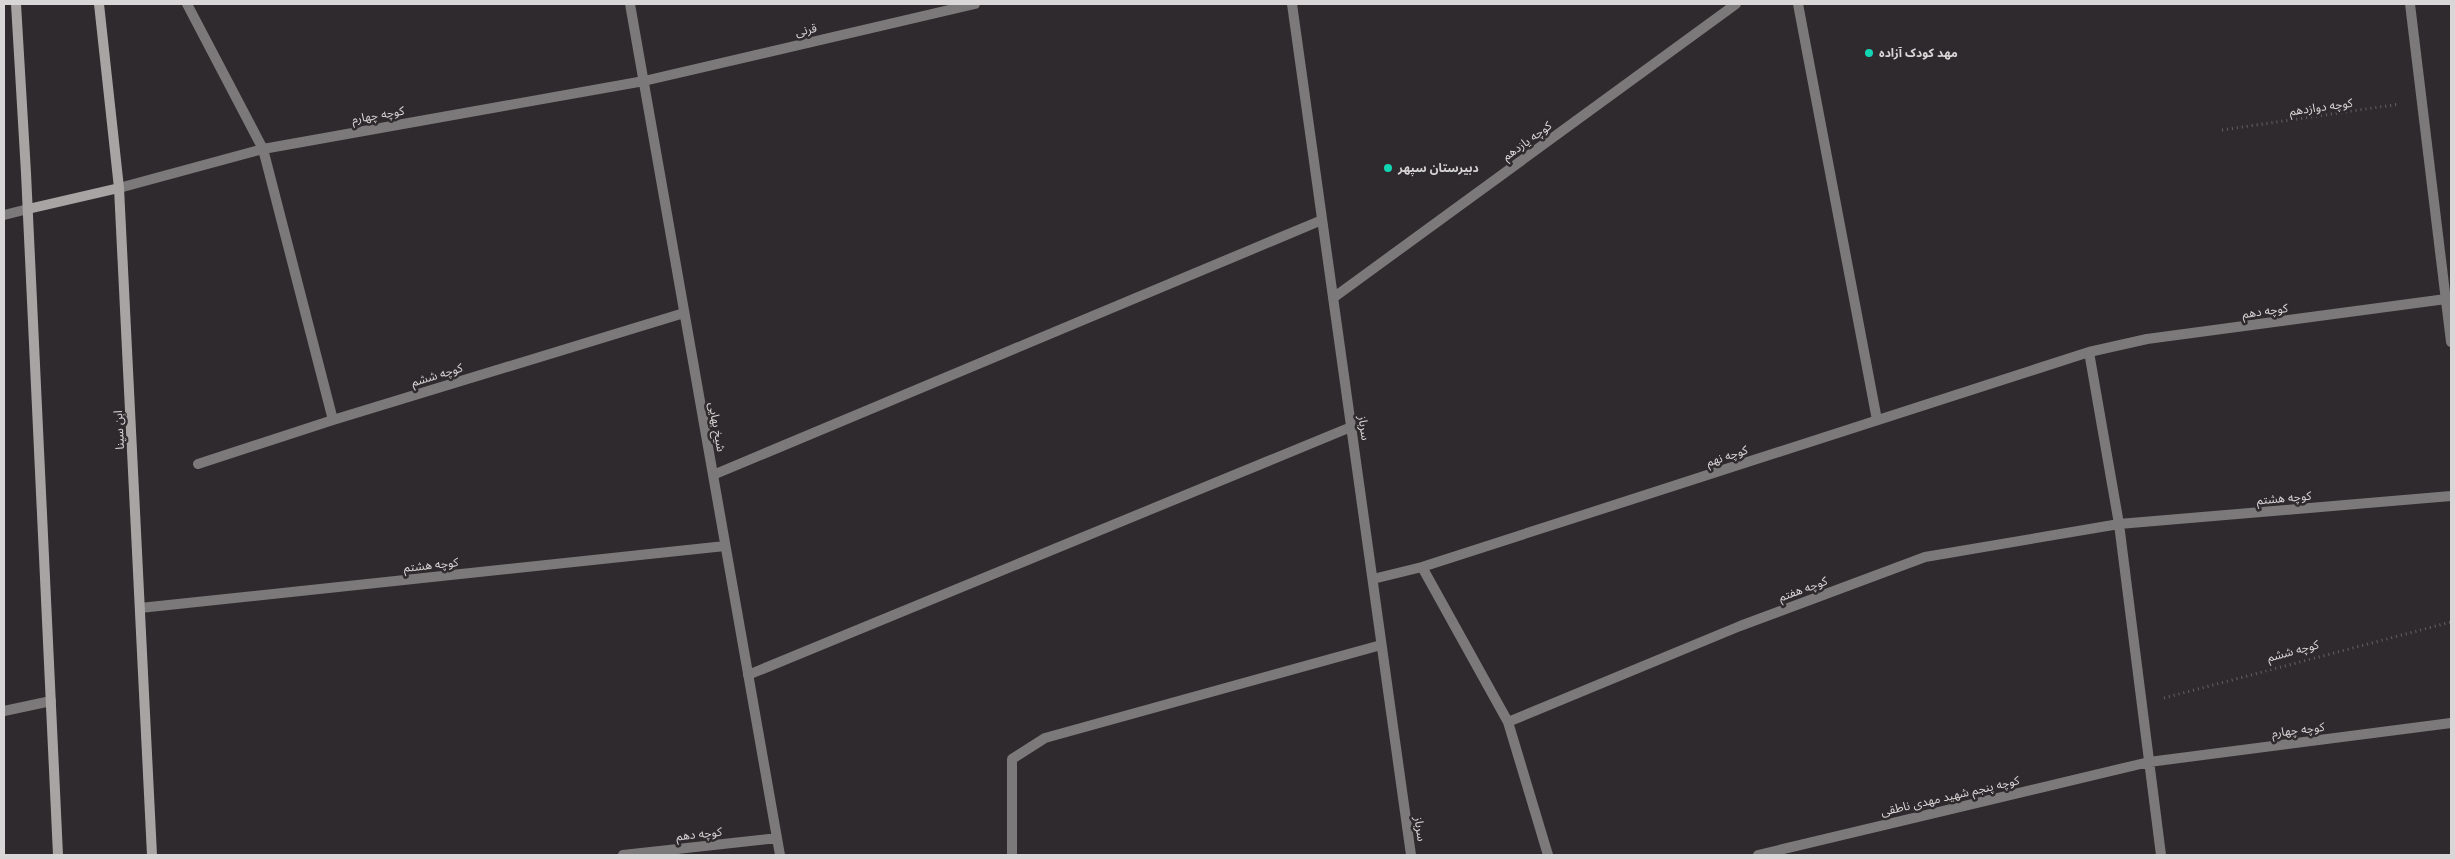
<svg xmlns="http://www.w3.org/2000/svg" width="2455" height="859" font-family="'Noto Sans','Noto Sans Arabic',sans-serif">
<rect width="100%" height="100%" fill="#2f2a2d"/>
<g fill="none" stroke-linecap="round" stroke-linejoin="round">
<path stroke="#656163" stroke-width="3" stroke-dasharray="1 4" stroke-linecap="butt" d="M2222 130 2400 104
M2164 698 2451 622"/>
<path stroke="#7b7979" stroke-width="10" d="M187 4 263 149 333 420
M630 4 780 855
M1292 4 1411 855
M1798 4 1877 420
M2410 4 2451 342
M119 188 263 149 644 81 975 4
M4 215 28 209
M1333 298 1736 4
M2089 352 2119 524 2161 855
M198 464 333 420 684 313
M713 475 1322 220
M1422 567 1508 722 1548 855
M1373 579 1422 567 2089 352 2147 339 2446 299
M140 608 725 546
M748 675 1351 427
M4 711 51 701
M1508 722 1740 626 1925 557 2119 524 2451 496
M623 855 777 838
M1012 855V759L1045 738 1381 645
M1758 855 2149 762 2451 723"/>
<path stroke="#a9a4a4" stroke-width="10" d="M16 4 26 173 58 855
M99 4 119 188 152 855
M28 209 119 188"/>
</g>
<g fill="#12d5b4" stroke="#2f2a2d" stroke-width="2">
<circle cx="1869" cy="53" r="5"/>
<circle cx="1388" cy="168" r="5"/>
</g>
<g text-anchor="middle" stroke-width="5" stroke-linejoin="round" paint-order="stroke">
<g font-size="12" fill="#d9d6d7" stroke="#2f2a2d">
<text transform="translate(806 30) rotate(-13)" y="4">قرنی</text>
<text transform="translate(2321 107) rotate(-8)" y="4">کوچه دوازدهم</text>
<text transform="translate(378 115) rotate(-10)" y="4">کوچه چهارم</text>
<text transform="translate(1527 141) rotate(-36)" y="4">کوچه یازدهم</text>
<text transform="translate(2265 311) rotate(-8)" y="4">کوچه دهم</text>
<text transform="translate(437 375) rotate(-17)" y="4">کوچه ششم</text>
<text transform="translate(717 427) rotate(80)" y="4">شیخ بهایی</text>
<text transform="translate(1364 428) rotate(82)" y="4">سرباز</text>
<text transform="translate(119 430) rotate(-93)" y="4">ابن سینا</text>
<text transform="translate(1727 456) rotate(-18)" y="4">کوچه نهم</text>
<text transform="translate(2284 498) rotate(-5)" y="4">کوچه هشتم</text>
<text transform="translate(431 565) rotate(-6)" y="4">کوچه هشتم</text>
<text transform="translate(1803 589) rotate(-20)" y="4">کوچه هفتم</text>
<text transform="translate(2293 651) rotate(-15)" y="4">کوچه ششم</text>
<text transform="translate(2298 730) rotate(-7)" y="4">کوچه چهارم</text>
<text transform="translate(1950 796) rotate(-13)" y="4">کوچه پنجم شهید مهدی ناطقی</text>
<text transform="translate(1420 829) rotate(82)" y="4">سرباز</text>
<text transform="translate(699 834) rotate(-6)" y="4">کوچه دهم</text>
</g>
<g font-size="12" font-weight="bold" fill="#d9d6d7" stroke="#2f2a2d" text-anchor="start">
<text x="1879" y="57">مهد کودک آزاده</text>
<text x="1398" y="172">دبیرستان سپهر</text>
</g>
</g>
<rect width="2455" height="859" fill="none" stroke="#d9d6d7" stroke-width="10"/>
</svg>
